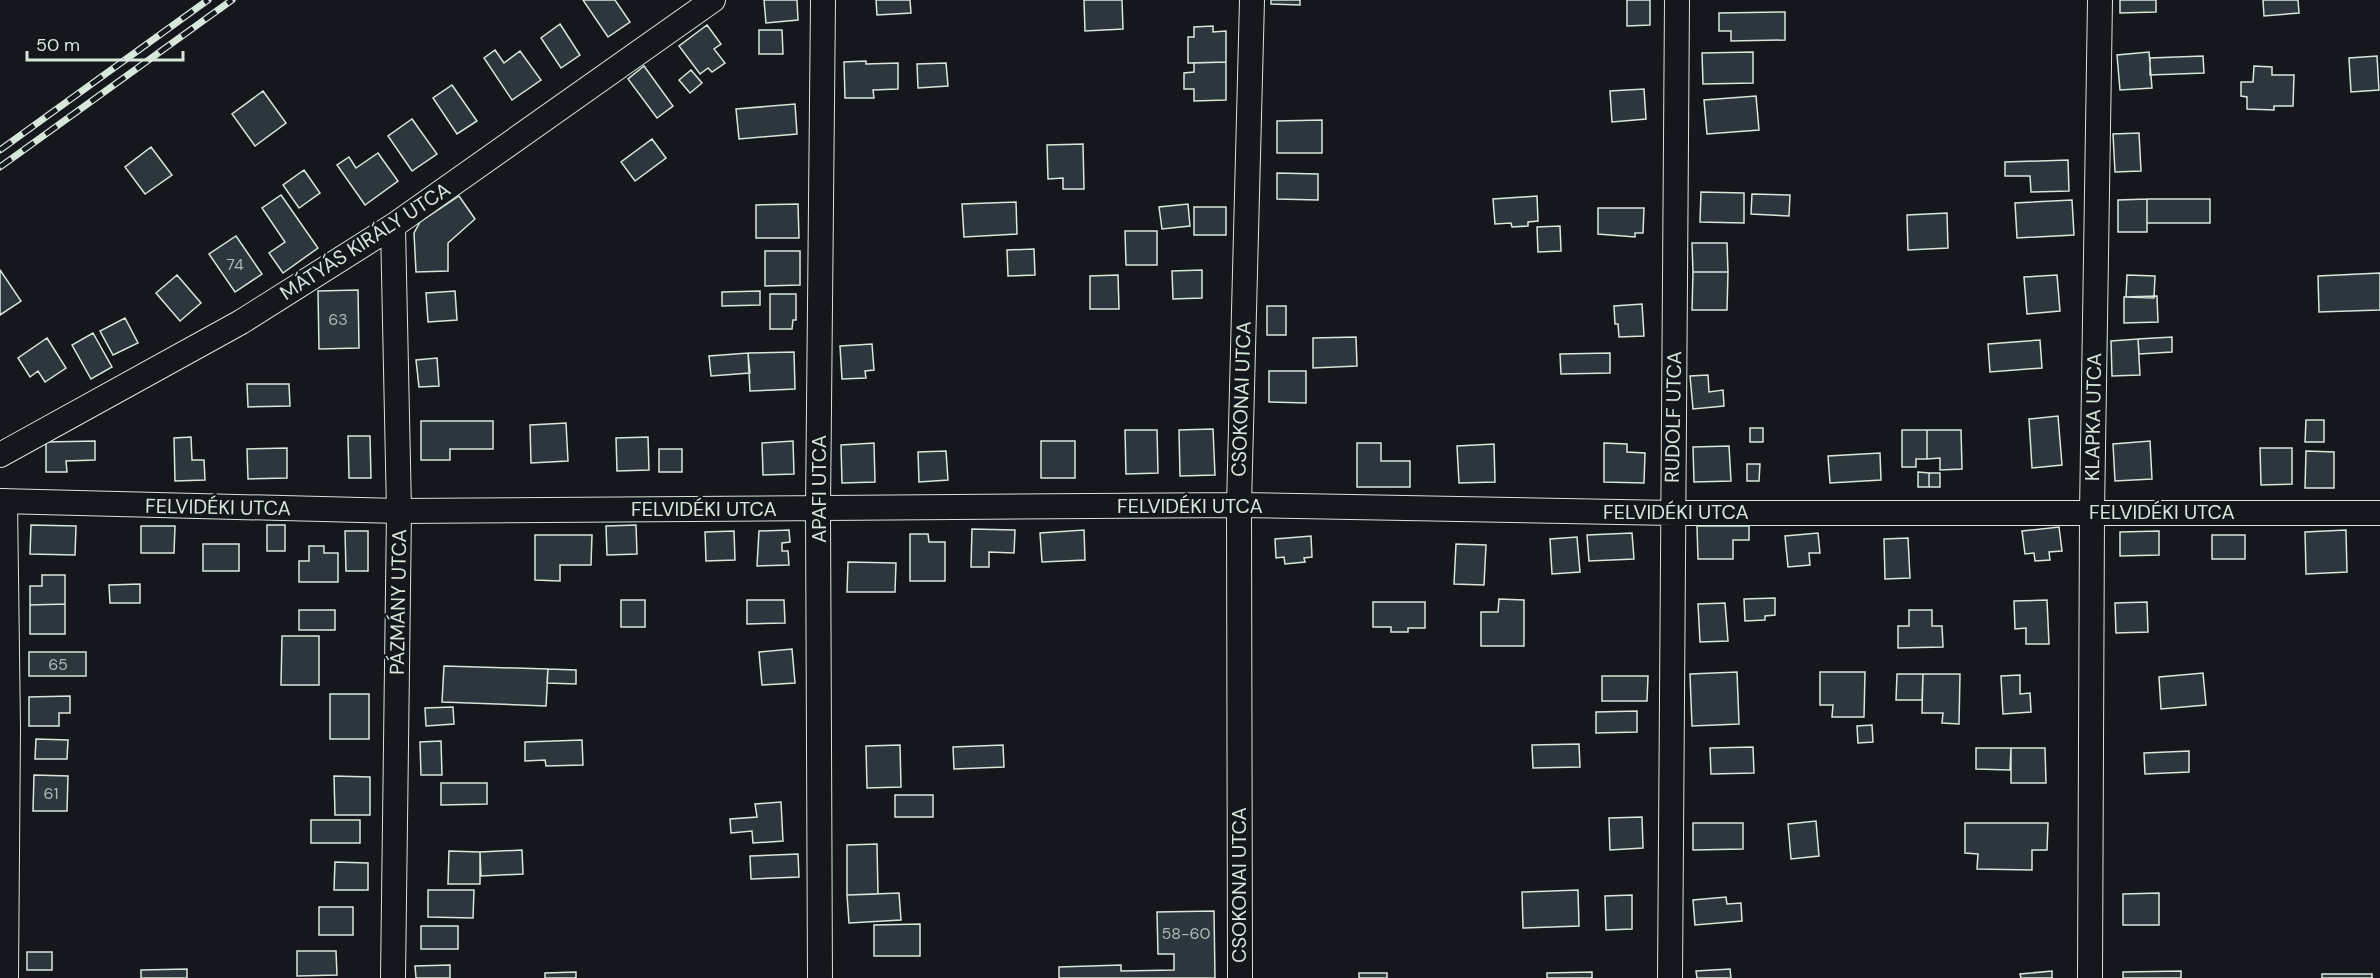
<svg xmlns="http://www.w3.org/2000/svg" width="2380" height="978" font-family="'DM Sans',sans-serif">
<rect width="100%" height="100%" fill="#14181c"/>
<path fill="#2c363c" stroke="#d8e6dc" stroke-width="1.5" d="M583 0H615L630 22 608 37Z
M764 0H797L798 20 766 23Z
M876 0H910L911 13 877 15Z
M1084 0H1122L1123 29 1085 31Z
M1271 0H1300V5L1271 4Z
M1627 0H1650V25L1627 26Z
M2120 0H2156V12L2120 13Z
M2263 0H2298L2299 13 2264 16Z
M1785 12V40L1731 41V31H1719V13Z
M560 24 580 55 561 68 541 38Z
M707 25 721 44 714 49 725 63 712 72 708 68 700 74 679 46Z
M1213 26V32L1226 31V62L1188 63V37H1194V27Z
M759 30H782L783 54H759Z
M495 50 504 63 520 51 541 80 512 100 484 58Z
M1753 52V83L1703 84 1702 53Z
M2149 52 2152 88 2120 90 2117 55Z
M2203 56 2204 73 2150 75V58Z
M2377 56 2379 90 2351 92 2349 58Z
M866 61V64L898 63V89L873 90 874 98H845L844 62Z
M1226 62V100L1194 101V89H1184V73L1194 72V63Z
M946 63 948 86 918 88 917 64Z
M644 66 673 106 657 118 628 79Z
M2254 66 2272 67V75H2294L2293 106H2274V110L2247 109V97L2241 96V82H2253Z
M691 70 702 83 690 93 679 80Z
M452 85 477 121 457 134 433 98Z
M1644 89 1646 119 1612 122 1610 91Z
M263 91 286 123 255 146 232 114Z
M1756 96 1759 130 1707 134 1704 100Z
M795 104 797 134 739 139 736 109Z
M412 119 437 154 412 171 388 136Z
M1322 120V153H1277V121Z
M2139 133 2141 171 2115 172 2113 134Z
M652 139 666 158 635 181 621 162Z
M1083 144 1084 189H1063V178L1048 179 1047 145Z
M151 147 172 175 145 194 125 167Z
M378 153 398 181 365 205 337 165 349 157 356 168Z
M2068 160 2069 191 2031 192 2030 176H2005V162Z
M304 170 320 193 299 208 283 185Z
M1277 173 1318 174V200L1277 199Z
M1701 192 1744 193V223L1700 222Z
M1752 194 1790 195 1789 216 1751 214Z
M281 195 318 248 283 273 269 253 285 242 262 208Z
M459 196 475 219 448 243V271L416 272 414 233 420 222Z
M1537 196 1538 221 1528 222V226L1512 227 1511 223 1495 224 1493 199Z
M2147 199H2210V223H2147Z
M2147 199V232H2118V200Z
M2072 200 2074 235 2017 238 2015 203Z
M1016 202 1017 234 964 237 962 204Z
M798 204 799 238H756V205Z
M1188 204 1190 226 1162 229 1159 207Z
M1194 207H1226V235H1194Z
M1598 208H1644L1643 233H1635V237L1598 234Z
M1947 213 1948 248 1908 250 1907 215Z
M1560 226 1561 251 1538 252 1537 227Z
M1125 231H1157V265H1126Z
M236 236 262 274 235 292 209 254Z
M1692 243H1727L1728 272H1693Z
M1034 249 1035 275 1008 276 1007 250Z
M765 251H800V285L765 286Z
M0 270 21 301 0 315Z
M1202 270V298L1173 299 1172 271Z
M1693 272H1728L1727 310H1692Z
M2380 273V310L2319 312 2318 276Z
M177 275 201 303 180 321 156 293Z
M1118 275 1119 309H1090V276Z
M2057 275 2060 311 2027 314 2024 277Z
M2127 275 2155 276 2154 298 2126 297Z
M358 290 359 348 319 349 318 291Z
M455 291 457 320 428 322 426 293Z
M760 291V305L722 306V292Z
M770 294H796V320H793L792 329H770Z
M2157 296 2158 322 2124 323V297Z
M1642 304 1644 336 1619 337 1618 324H1615L1614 306Z
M1267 306H1286V335H1267Z
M125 318 138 343 113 355 100 331Z
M93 333 112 367 91 379 72 345Z
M1356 337 1357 366 1313 368V338Z
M2172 337V352L2139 354 2138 339Z
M47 338 66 368 45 382 38 371 30 377 18 358Z
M2138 339 2140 375 2112 376 2111 341Z
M2040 340 2042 368 1990 372 1988 344Z
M872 344 874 370 865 371 866 378 842 379 840 346Z
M794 352 795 389 750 391 748 353Z
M748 353 750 373 711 376 709 356Z
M1610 353V373L1561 374 1560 354Z
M437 358 439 386 419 387 416 360Z
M1269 371H1306V403L1269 402Z
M1708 375 1709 392 1723 390 1724 406 1693 409 1690 376Z
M247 384H289L290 406 248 407Z
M2058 416 2062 465 2032 468 2029 419Z
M2306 420H2324V442H2305Z
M421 421H493V449H450V460H421Z
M566 423 568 461 531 463 530 425Z
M1750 428H1763V442H1750Z
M1213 429 1215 475 1180 476 1179 430Z
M1125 430H1157L1158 473 1126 474Z
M1902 430H1927V459H1916V467H1902Z
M1927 430H1961L1962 469 1940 470V458L1927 459Z
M348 436H370L371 478H349Z
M191 437 192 460H204L205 480 175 481 174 438Z
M648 437 649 470 617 471 616 438Z
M95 441V460L66 461 67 472H46V442Z
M793 441 794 474 763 475 762 443Z
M1041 441H1075V478H1041Z
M2150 441 2152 479 2115 481 2113 444Z
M874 443 875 482 842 483 841 445Z
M1357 443H1381V461H1410V487H1357Z
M1604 443 1627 444V452L1645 453 1644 483 1604 482Z
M1494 444 1495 482 1459 483 1457 446Z
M1729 446 1731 481 1694 482 1693 447Z
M287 448V478L248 479 247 449Z
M2260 448H2292V484L2261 485Z
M659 449H682V472H659Z
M946 451 948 480 919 482 918 452Z
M2306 451 2334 452V488H2305Z
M1880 453 1881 480 1830 483 1828 456Z
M1747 464H1760L1759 481H1747Z
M1918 472 1929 473V487H1918Z
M1929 473H1940V487H1929Z
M31 525 76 526 75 555 30 554Z
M267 525H285V551H267Z
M636 525 637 554 607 555 606 526Z
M141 526H175L174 553H141Z
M1697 526H1749V540H1733V559H1698Z
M2059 527 2062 551 2049 552 2050 560 2035 561 2034 553 2025 554 2022 531Z
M972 529 1015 530 1014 553 989 552V567H971Z
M789 530 790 542 782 543V551H788L789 565 757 566 759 531Z
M1084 530 1085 560 1042 562 1040 533Z
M2346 530 2347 572 2306 574 2305 532Z
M345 531H368V571H346Z
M734 531 735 560 706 561 705 532Z
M2159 531V555L2120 556V532Z
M1632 533 1634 559 1589 561 1587 535Z
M1818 533 1820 553H1809L1810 565 1788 567 1785 536Z
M910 534H928L929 542H945V581H910Z
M535 535H592L591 565H560V581L535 580Z
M2212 535H2245V559H2212Z
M1311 536 1312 557 1304 558 1305 562 1285 564 1284 557 1276 558 1275 539Z
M1577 537 1580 572 1552 574 1550 539Z
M1908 538 1910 578 1885 579 1884 539Z
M203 544H239V571H203Z
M1456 544 1486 545 1484 585 1454 584Z
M309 546H324V553H338V582H299V561H309Z
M848 562 896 563 895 592H847Z
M42 575H65V604L30 605V586H42Z
M140 584V603H110L109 585Z
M1775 598V615L1765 616V620L1745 621 1744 599Z
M1499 599 1524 600V646H1481V612H1498Z
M621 600H645V627H621Z
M747 600H784L785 623 747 624Z
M2047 600 2049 644H2026V628L2015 629 2014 601Z
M1373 602H1425V628H1408V632H1391V627H1373Z
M2147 602 2148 632 2116 633 2115 603Z
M1725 603 1728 641 1700 642 1698 604Z
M65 604V634H30V605Z
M299 610H335V630H299Z
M1909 610H1932V626H1942L1943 647 1898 648V626H1909Z
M282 636H319V685H281Z
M792 649 795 683 762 685 759 652Z
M29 652H86V676H29Z
M444 666 548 669 546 706 442 702Z
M548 669 576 670V684L547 683Z
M1737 672 1739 724 1692 726 1690 674Z
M1820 672H1865L1864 717H1832L1833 705H1820Z
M2203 673 2206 705 2161 709 2159 677Z
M1897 674H1923L1922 700H1896Z
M1923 674H1960L1959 724 1942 723 1943 713H1922Z
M2020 675V694L2030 693 2031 712 2003 714 2001 676Z
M1602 676H1648L1647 701H1602Z
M330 694H369V739H330Z
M70 696V713H59V726H29V697Z
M453 707 454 724 426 726 425 708Z
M1637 711V732L1596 733V712Z
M1872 725 1873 742 1858 743 1857 726Z
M36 739 68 740 67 759H35Z
M582 740 583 765 546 766 545 760 525 761V742Z
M441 741 442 775H421L420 742Z
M1579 744 1580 767 1533 768 1532 745Z
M900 745 901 787 867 788 866 746Z
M1003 745 1004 767 954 769 953 747Z
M1753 747 1754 773 1711 774 1710 748Z
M1976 748H2011L2010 770 1976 769Z
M2011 748H2045L2046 783H2011Z
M2189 751V772L2145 774 2144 753Z
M34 775 68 776 67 811H33Z
M334 776 370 777V815H335Z
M441 783H487V804L441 805Z
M895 795H933V817H895Z
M781 802 783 841 753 843 752 831 731 833 730 819 757 817 755 804Z
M1642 817 1643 848 1610 850 1609 818Z
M311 820H360V843H311Z
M1816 821 1819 856 1791 859 1788 824Z
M1693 823H1743V849L1693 850Z
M1965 823H2048L2047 850H2032V870L1977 869 1978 854 1965 853Z
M877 844 878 894 847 895V845Z
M522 850 523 874 481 876 480 852Z
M449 851 480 852V884H448Z
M798 854 799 877 751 879 750 856Z
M335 862 368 863V890H334Z
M428 890H474L473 918 428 917Z
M1578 890 1579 926 1523 928 1522 892Z
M899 893 901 920 849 923 847 895Z
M2159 893V925H2123V894Z
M1632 895V929L1606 930 1605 896Z
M1726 897 1727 904 1741 903 1742 921 1695 925 1693 900Z
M319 907H353V935H319Z
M1214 911 1215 978H1059V967L1121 965V971L1174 970V954H1158L1157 912Z
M920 924V956H874V925Z
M421 926H458V949H421Z
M297 951H336L337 975 297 976Z
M27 952H52V970H27Z
M450 965V978H416L415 966Z
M187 969V978H141V970Z
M1730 969 1731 978H1697L1696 971Z
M2052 971V978H2021L2020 974Z
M2181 971V978H2123V972Z
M576 972V978H545V973Z
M1592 972V978H1547V973Z
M1359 973H1387V978H1359Z
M2322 974H2372V978H2322Z"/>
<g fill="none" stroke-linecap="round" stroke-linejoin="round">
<defs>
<path id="minor" d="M393 226 399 511 393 978
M0 455 241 322 393 226 713 0
M0 501 399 511 1239 505 1673 513H2380
M5 501 8 728 6 978
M820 978 818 509 823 0
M1240 978 1239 505 1252 0
M1670 978 1677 0
M2090 978 2092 512 2100 0"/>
</defs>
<use href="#minor" stroke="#d8e6dc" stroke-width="26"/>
<use href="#minor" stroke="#14181c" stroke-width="24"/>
<defs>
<path id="rail" d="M0 150 208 0
M0 167 232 0"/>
</defs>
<use href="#rail" stroke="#d8e6dc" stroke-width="7"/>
<use href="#rail" stroke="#14181c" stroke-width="4.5" stroke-dasharray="14" stroke-linecap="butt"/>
</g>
<g text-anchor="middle" stroke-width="4.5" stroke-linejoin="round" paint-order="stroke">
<g font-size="16" fill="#adbab4">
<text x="235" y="270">74</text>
<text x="338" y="325">63</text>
<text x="58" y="670">65</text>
<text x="51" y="799">61</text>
<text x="1186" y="939">58-60</text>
</g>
<g font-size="20" fill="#d8e6dc" stroke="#14181c">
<text transform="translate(365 241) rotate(-33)" y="7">MÁTYÁS KIRÁLY UTCA</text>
<text transform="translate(1241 399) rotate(-88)" y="7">CSOKONAI UTCA</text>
<text transform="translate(1673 417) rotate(-89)" y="7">RUDOLF UTCA</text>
<text transform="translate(2093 417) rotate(-89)" y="7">KLAPKA UTCA</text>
<text transform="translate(819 489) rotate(-90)" y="7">APAFI UTCA</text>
<text x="1190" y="513">FELVIDÉKI UTCA</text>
<text transform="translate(218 507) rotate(1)" y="7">FELVIDÉKI UTCA</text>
<text x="704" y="516">FELVIDÉKI UTCA</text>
<text x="1676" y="519">FELVIDÉKI UTCA</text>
<text x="2162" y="519">FELVIDÉKI UTCA</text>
<text transform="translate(398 602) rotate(-89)" y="7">PÁZMÁNY UTCA</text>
<text transform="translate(1239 885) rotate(-90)" y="7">CSOKONAI UTCA</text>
</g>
</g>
<path d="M27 51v9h156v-9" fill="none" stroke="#d8e6dc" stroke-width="3"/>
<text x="36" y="51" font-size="18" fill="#d8e6dc" stroke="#14181c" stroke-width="4.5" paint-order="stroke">50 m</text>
</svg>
